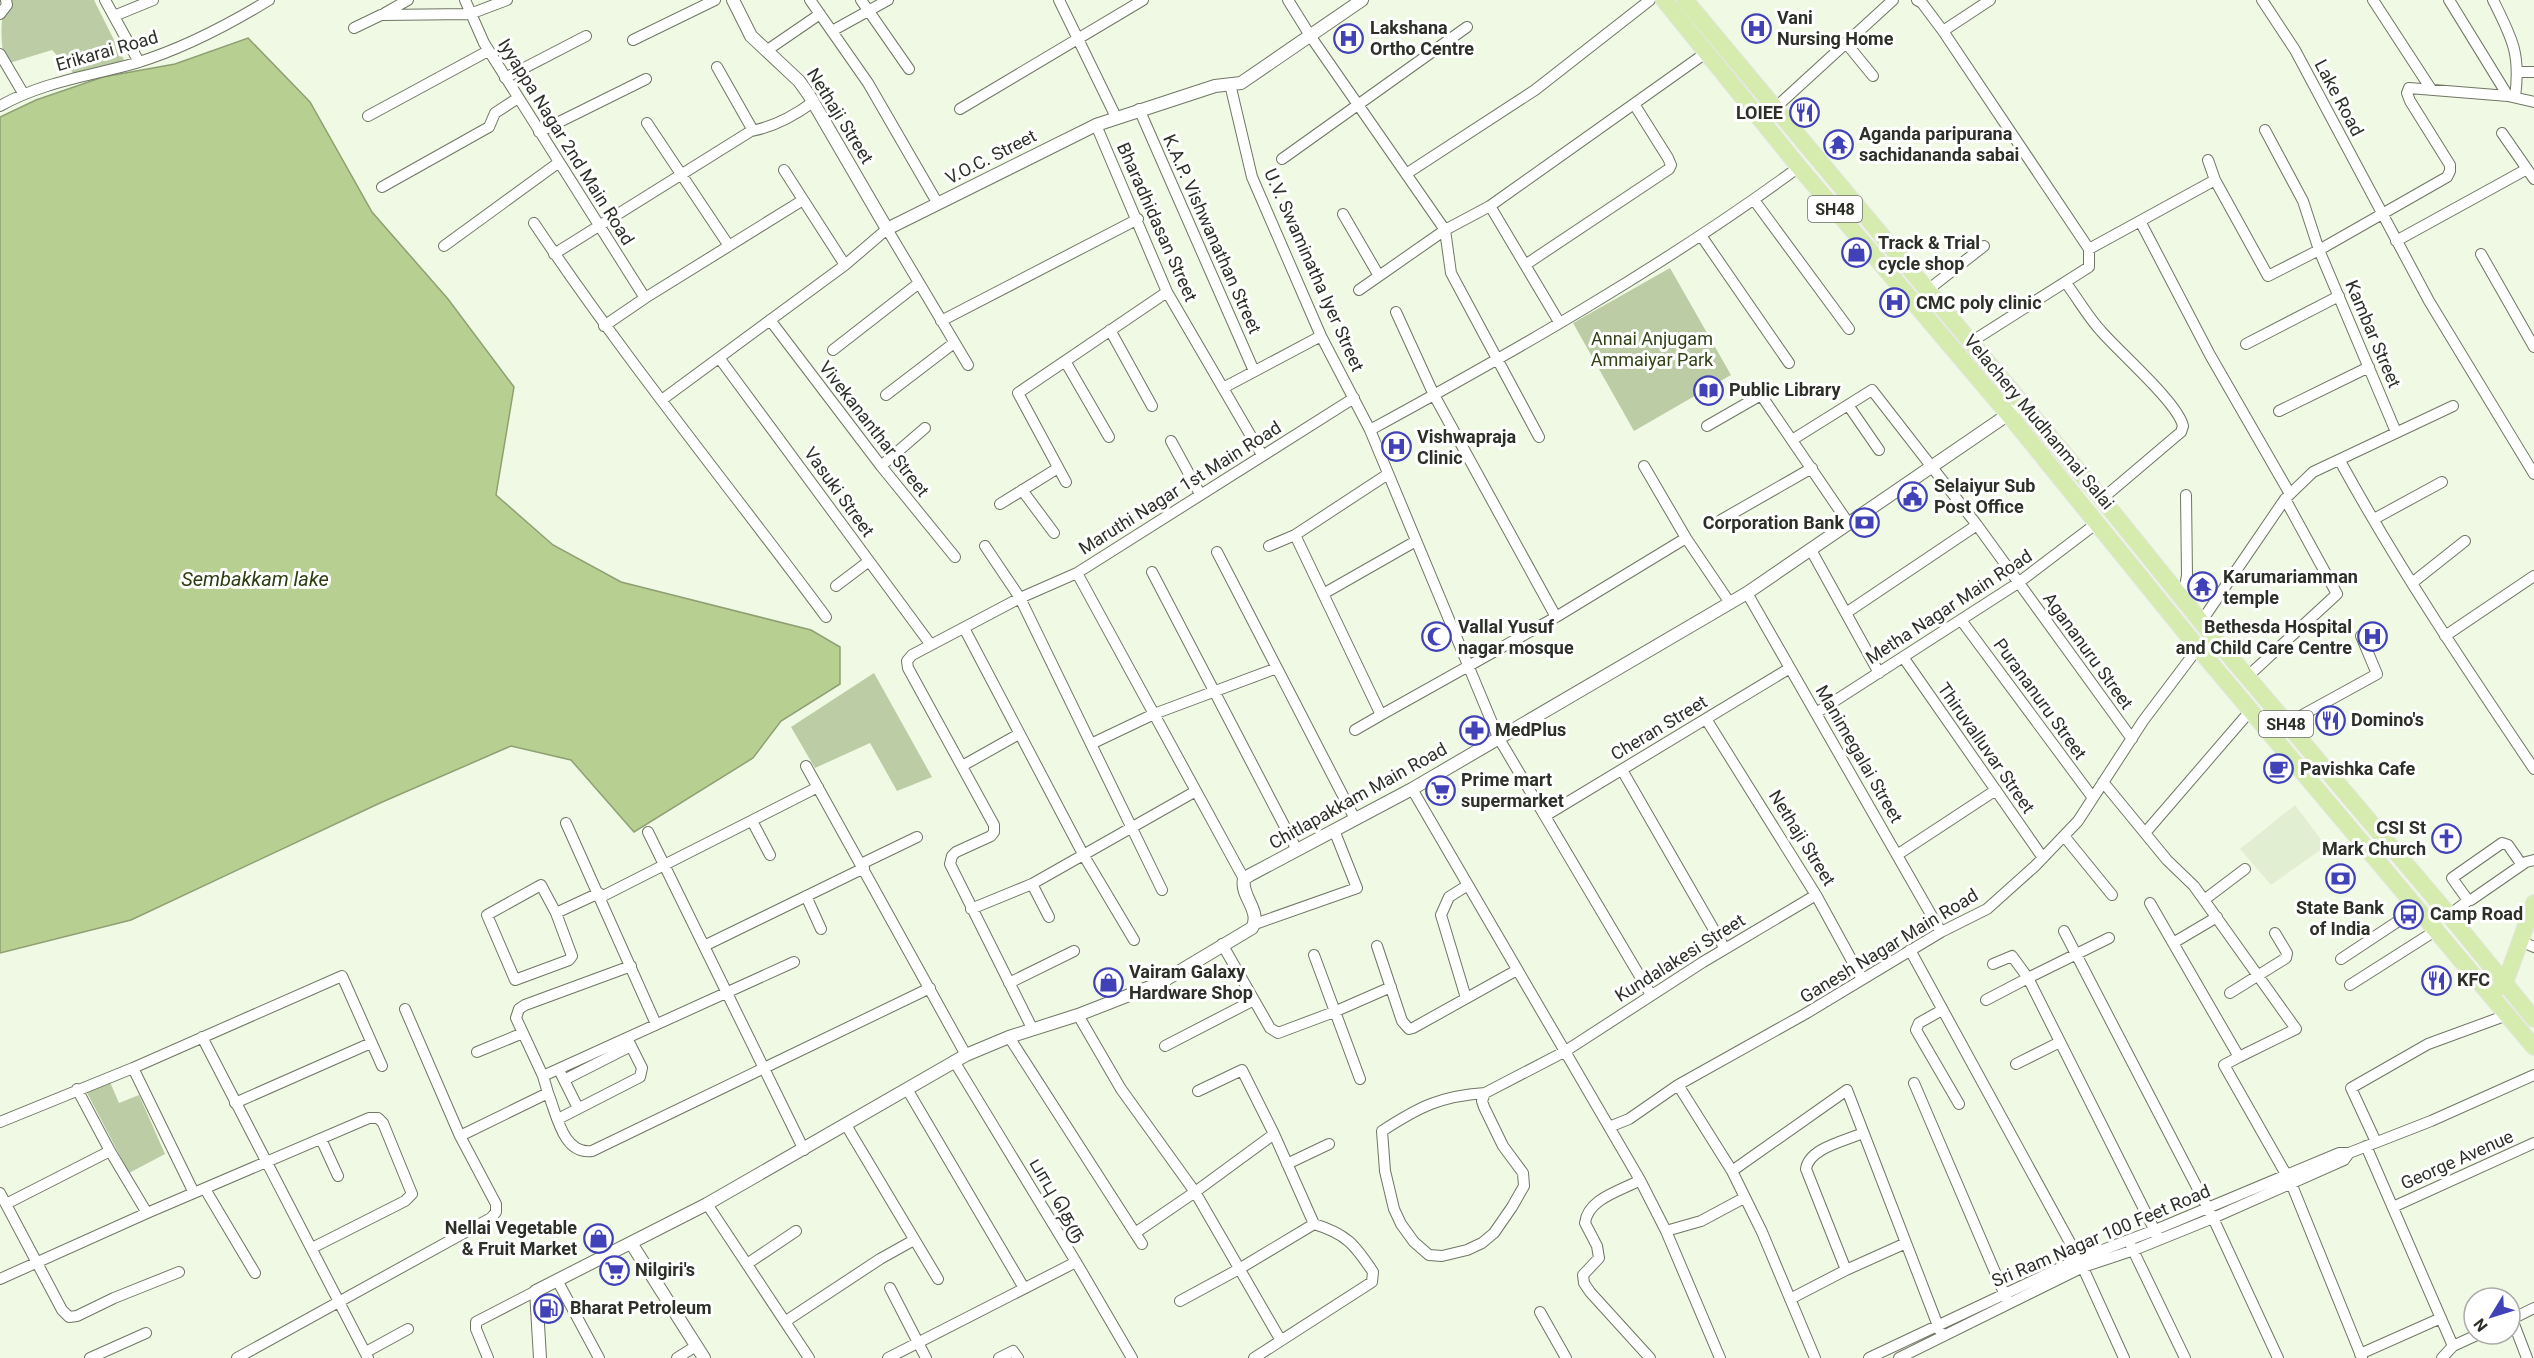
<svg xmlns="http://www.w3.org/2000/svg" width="2534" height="1358" font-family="Roboto,'Noto Sans Tamil',sans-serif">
<rect width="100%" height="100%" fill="#f0f9e4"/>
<path fill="#e2eed2" d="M2295 805 2326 846 2271 885 2240 849Z"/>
<path fill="#bccca5" d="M6 0H94L124 60 75 75 52 50 6 64C0 46 0 18 6 0Z
M1670 268 1731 375 1634 431 1573 323Z
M874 673 932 777 897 791 870 743 815 768 791 727Z
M109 1080 119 1103 139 1095 165 1154 129 1173 85 1089Z"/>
<path fill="#b7d092" stroke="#8ea072" stroke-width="1.5" d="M248 38 310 102 372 212 448 299 514 387 496 495 553 545 621 582 811 630 840 647V684L781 721 753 758 634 832 571 760 511 746 380 803 131 920 0 953V117L36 100 103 77 175 64Z"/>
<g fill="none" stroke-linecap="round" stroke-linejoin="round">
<defs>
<path id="minor" d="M105 0 139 62
M465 0 484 43 645 298
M810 0 868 83 938 204
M861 0 909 69
M1059 0 1116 117
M1288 0 1311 37 1445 230 1451 273 1539 437
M1917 0 1922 3 1943 31 2089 249V267L1971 342
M2262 0 2295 50 2429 301 2534 474
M2373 0 2431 89
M2449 0 2508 96
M2493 0C2512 38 2521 54 2515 97
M385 13 408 0
M0 14 7 5 6 0
M114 16 153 0
M354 28 381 15 470 14 507 0
M832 31 888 0
M1943 31 1990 0
M633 40 715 0
M1846 43 1873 76
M766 51 820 14
M0 54 23 93
M717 67 751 127V131
M2518 72H2534
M505 78 586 36
M1230 84 1252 177 1321 336 1370 430 1498 737 1651 995
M0 106C42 82 90 76 136 63 182 49 228 25 269 0
M1775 108 1893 0
M960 109 1143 0
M1139 109 1254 371
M368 116 488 51
M647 123 729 246
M1096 125 1167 292 1262 455
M2265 130 2303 201 2319 250 2396 432
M539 132 646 79
M2502 133 2534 179
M1282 159 1467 27
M2208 160 2215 180 2268 276 2319 250 2447 177 2450 171V165L2410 101 2407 93 2409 88 2508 96 2534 102
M784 170 845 265
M1406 174 1535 90 1650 0
M382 187 489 127 495 113 518 98
M1754 200 1849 329
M1490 206 1559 322
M1343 214 1379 276
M2140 221 2210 355 2290 494
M534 223C625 359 729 486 826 617
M1702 237 1789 363
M2396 241 2527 169
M444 246 558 163
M2089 249 2215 180
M554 254 751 131C774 127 794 116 813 102
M2481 254 2534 347
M1525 265 1669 169 1671 165 1668 158 1634 104
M2066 283C2078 299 2088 317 2101 331 2119 352 2178 403 2183 426L2181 432 2102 499
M1929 289 1984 246
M1359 290 1445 230 1490 206 1707 52
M1396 312 1434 395 1556 617
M770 320 881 466 955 557
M941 321 1138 219
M604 326 645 298 803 200
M1110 330 1152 406
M2246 344 2339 296
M833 350 919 283
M720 359 931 645
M1065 361 1109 437
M1223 388 1321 336
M886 395 954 343
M663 399 845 265 887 229 968 365
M1848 405 1879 450
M2279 411 2369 367
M1707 426 1761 395 1849 524
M1370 430C1517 350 1664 266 1799 167
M1792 440 1872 390 1977 525 2132 739
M1171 441 1200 494
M2340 461C2398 567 2466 668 2534 769
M881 466 925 428
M1644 466 1686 538 1730 603
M1066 482 1018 393 1167 292
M1022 490 1054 533
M1000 504 1058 468
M2374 519 2442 482
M1721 520 1812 468
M1295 535 1381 715 1556 617 1686 538
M985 546 1020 598 1162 890
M1269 546 1295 535 1388 474
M1811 550 1879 673
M1217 552 1355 819
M1152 572 1297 850
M1077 573 1244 879
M2412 583 2465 541
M836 586 869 561
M1747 593 1941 932
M1323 594 1416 541
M2179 595 2185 587 2187 575 2186 495
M1846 613 1977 525
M1961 620 2093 798
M2201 622 2285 499 2313 472 2453 406
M964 628 1084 856 1134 940
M2445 636 2534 576
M1903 657 2043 858
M2247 677 2337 594 2285 499
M1816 713 2018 583 2097 523
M1706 719 1816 895 1862 979
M2286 724 2377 674 2361 636
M1355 730 1381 715
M1091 744 1154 714 1277 668
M806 766 966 1055
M962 766 1019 734
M1622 770 1725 949
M2103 782 2167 860 2194 886 2296 1029 2239 1057
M1412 789 1640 1180 1666 1231 1720 1358
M1545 816 1790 668
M752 821 770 855
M566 823 656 1024
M648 832 804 1150
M2145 833 2251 710
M2064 836 2112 895
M1897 855 1996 790
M861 864 917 837
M2522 865 2508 845 2502 843 2452 878 2467 899 2471 900 2526 862 2534 860
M1032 884 1049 917
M541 885 556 913 572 956 569 960 515 980 487 915Z
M806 896 821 929
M601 897 818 787
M2204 900 2245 869
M2150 903 2173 943
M971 909 1032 884 1196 791
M556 913 599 893
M2449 915 2469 900
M2217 917 2173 943 2239 1057 2224 1065 2291 1183 2362 1358
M1255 924 1357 888 1334 830
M2064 931 2213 1218 2278 1358
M2109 938 2028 978 2158 1237
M2520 941 2534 947
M1222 944 1270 1028 1278 1033 1334 1012 1391 987
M704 946 864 868
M1377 946 1402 1021 1409 1029 1413 1028 1517 970
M1910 950 2079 1259 2124 1358
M1314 955 1360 1079
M2341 959 2418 908
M1009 983 1074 951
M2350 985 2435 931
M2230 993 2286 958 2287 953 2275 933
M1466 998 1441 915 1449 897 1468 885
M1986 1000 2028 978 2012 956 1993 964
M1942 1010 1919 1023 1916 1030 1959 1104
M1078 1015 1121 1089 1195 1192 1280 1339
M1032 1028 950 864 952 856 956 852 991 836 994 832V825L908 668 907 661 912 655 1020 598 1077 573 1354 398
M202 1037 368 1358
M1009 1037 1142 1244
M1165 1046 1254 1000
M477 1052 523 1033
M954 1061 1076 1262 1132 1358
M2016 1064 2060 1042
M133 1068 194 1193
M561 1074 578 1108
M543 1076 516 1018 519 1009 525 1005 631 966
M564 1080 631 1046
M1914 1083 2007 1300
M1678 1085 1732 1171 1762 1232 1815 1358
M77 1089 110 1151 147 1213
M907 1089 1024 1288
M548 1093C557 1115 563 1155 592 1151L930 988
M1485 1093C1440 1096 1419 1107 1382 1131L1385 1171 1394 1209 1401 1224 1414 1242 1429 1255 1442 1256 1467 1250 1482 1243 1494 1233 1512 1207 1524 1186 1523 1173 1503 1146 1484 1107 1482 1101 1485 1093 1564 1052 1703 962 1816 895
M235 1103 371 1043
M558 1119 640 1077 642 1068 627 1038
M0 1122 133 1068 342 976 382 1066
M846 1125 938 1279
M1609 1127 1629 1119 1678 1085 1805 1014 1941 932 1987 909 2035 866 2078 821 2143 721 2198 648
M460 1136 548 1093 543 1076 794 962
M321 1139 338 1176
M2376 1142 2351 1088 2428 1044 2507 1015
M2366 1146 2453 1346 2479 1334
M1287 1164 1329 1144
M1732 1171 1847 1090 1940 1331
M1640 1180C1621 1191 1588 1198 1585 1223L1597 1246 1599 1258 1583 1275 1584 1283 1590 1292 1650 1358
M205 1189 255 1273
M0 1193 62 1310 69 1317 77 1316 114 1298 179 1272
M6 1204 110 1151
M707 1204 809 1358
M2393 1207 2534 1143
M1666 1231 1701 1221 1744 1198
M1135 1233 1195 1192 1274 1134
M2131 1246 2185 1358
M747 1264 796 1231
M1846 1270 1806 1169C1809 1148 1845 1141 1863 1133
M0 1279 147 1213 369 1118H378L383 1123 412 1194 405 1201 312 1248
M557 1280 599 1358
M890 1288 926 1358
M1790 1299 1846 1270 1906 1243
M1180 1301 1239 1269 1314 1224 1274 1134 1242 1070 1198 1091
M1540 1312 1566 1358
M2512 1319 2527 1358
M2510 1320 2534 1308
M786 1321 880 1259 914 1240
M366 1352 408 1329
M2360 1354 2441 1318
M90 1358 146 1333
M237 1358 491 1218 496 1212V1204L460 1136 405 1009
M488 1358 476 1329V1322L536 1291
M677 1358 696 1346
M888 1358 1076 1262
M999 1358 1013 1351 1018 1358
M1254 1358 1372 1282 1373 1272C1355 1245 1347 1234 1314 1224
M1869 1358 2079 1259 2155 1230 2339 1153H2349L2431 1121 2534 1075
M1899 1358 2083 1267 2134 1250 2213 1218 2344 1160 2349 1153
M2442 1358 2453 1346"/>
<path id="tertiary" d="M733 0 751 36 799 81 809 95 887 229 1096 125 1215 86 1241 83 1362 0
M631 1243 704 1358
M540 1358 536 1291 707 1204 966 1055 1009 1037 1078 1015 1160 983 1252 928C1262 911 1240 896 1244 879L1250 875 1412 789 1747 593 2013 411"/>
<path id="primary" d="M1664 0 1799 167 2009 415 2198 648 2534 1047
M1685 0 2102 499 2211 634 2449 915 2534 1019
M2500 987 2505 983 2534 903"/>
</defs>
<use href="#minor" stroke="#6f7764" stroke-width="12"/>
<use href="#tertiary" stroke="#6f7764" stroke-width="14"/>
<use href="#primary" stroke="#e6e6e5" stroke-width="18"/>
<use href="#minor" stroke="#fff" stroke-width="10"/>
<use href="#tertiary" stroke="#fff" stroke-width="12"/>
<use href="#primary" stroke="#d5ecae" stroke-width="16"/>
</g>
<defs>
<symbol id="hospital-ring" viewBox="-11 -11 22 22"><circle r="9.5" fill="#fff" stroke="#4142b7" stroke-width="1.5"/><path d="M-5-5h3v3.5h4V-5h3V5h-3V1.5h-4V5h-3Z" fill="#4142b7"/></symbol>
<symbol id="restaurant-ring" viewBox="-11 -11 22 22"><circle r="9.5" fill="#fff" stroke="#4142b7" stroke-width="1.5"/><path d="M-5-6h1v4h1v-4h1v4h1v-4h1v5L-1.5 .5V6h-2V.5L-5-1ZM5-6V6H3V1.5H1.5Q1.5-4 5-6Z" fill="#4142b7"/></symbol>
<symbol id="temple-ring" viewBox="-11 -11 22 22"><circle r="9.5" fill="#fff" stroke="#4142b7" stroke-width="1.5"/><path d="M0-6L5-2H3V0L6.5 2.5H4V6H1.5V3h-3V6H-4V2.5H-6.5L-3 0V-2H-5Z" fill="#4142b7"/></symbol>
<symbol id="shop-ring" viewBox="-11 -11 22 22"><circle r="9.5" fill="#fff" stroke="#4142b7" stroke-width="1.5"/><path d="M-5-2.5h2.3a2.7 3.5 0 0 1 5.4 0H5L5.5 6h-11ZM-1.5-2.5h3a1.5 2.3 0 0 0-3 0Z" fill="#4142b7"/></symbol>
<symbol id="library-ring" viewBox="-11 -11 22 22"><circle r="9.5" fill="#fff" stroke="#4142b7" stroke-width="1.5"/><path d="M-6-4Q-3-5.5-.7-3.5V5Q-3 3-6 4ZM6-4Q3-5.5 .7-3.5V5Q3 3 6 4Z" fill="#4142b7"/></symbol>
<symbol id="civic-ring" viewBox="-11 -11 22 22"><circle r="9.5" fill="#fff" stroke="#4142b7" stroke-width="1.5"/><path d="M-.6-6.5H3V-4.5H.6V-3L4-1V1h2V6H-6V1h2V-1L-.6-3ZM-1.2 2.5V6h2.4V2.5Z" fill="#4142b7"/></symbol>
<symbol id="bank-ring" viewBox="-11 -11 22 22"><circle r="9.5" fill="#fff" stroke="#4142b7" stroke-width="1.5"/><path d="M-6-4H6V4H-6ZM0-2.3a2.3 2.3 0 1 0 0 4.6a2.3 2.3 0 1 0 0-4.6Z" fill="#4142b7"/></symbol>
<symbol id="mosque-ring" viewBox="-11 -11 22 22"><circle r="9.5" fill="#fff" stroke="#4142b7" stroke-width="1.5"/><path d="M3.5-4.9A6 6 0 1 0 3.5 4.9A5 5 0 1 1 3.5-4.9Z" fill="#4142b7"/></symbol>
<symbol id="pharmacy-ring" viewBox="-11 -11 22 22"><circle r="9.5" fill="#fff" stroke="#4142b7" stroke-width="1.5"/><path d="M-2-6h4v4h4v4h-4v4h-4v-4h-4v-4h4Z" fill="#4142b7"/></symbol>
<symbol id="cafe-ring" viewBox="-11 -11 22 22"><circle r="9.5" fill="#fff" stroke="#4142b7" stroke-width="1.5"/><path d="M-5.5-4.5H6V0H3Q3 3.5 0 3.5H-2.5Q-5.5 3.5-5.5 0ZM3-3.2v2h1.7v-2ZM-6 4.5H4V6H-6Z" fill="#4142b7"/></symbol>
<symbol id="supermarket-ring" viewBox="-11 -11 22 22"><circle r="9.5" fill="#fff" stroke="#4142b7" stroke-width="1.5"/><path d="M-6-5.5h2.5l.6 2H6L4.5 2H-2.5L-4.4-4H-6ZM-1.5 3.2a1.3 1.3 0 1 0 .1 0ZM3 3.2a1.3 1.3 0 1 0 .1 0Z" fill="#4142b7"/></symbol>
<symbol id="church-ring" viewBox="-11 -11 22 22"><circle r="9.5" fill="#fff" stroke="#4142b7" stroke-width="1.5"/><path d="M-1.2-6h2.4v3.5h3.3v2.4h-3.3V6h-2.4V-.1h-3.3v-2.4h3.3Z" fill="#4142b7"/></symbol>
<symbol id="bus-ring" viewBox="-11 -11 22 22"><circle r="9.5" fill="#fff" stroke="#4142b7" stroke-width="1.5"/><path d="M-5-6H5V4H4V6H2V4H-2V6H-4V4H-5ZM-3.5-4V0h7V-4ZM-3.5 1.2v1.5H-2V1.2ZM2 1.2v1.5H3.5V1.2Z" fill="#4142b7"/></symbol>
<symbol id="fuel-ring" viewBox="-11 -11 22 22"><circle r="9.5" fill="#fff" stroke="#4142b7" stroke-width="1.5"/><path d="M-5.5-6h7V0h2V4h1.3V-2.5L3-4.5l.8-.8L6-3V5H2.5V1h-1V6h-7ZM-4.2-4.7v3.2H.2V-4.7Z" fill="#4142b7"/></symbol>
</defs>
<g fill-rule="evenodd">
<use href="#hospital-ring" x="1740" y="12" width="33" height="33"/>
<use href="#hospital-ring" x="1332" y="22" width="33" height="33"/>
<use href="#restaurant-ring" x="1788" y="96" width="33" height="33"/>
<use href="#temple-ring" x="1822" y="128" width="33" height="33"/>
<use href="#shop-ring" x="1840" y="236" width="33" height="33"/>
<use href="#hospital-ring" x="1878" y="286" width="33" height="33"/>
<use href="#library-ring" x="1692" y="374" width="33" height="33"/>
<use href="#hospital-ring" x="1380" y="430" width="33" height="33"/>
<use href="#civic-ring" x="1896" y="480" width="33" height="33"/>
<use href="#bank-ring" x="1848" y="506" width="33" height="33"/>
<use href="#temple-ring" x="2186" y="570" width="33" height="33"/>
<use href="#mosque-ring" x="1420" y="620" width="33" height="33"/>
<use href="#hospital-ring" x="2356" y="620" width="33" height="33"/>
<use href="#restaurant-ring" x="2314" y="704" width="33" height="33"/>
<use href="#pharmacy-ring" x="1458" y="714" width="33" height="33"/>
<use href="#cafe-ring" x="2262" y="752" width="33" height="33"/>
<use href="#supermarket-ring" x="1424" y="774" width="33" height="33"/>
<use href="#church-ring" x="2430" y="822" width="33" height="33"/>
<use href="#bank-ring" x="2324" y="862" width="33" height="33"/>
<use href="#bus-ring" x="2392" y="898" width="33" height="33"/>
<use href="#restaurant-ring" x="2420" y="964" width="33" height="33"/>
<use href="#shop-ring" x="1092" y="966" width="33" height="33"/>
<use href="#shop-ring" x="582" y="1222" width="33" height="33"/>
<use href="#supermarket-ring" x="598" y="1254" width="33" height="33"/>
<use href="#fuel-ring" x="532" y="1292" width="33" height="33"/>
</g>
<g text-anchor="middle" stroke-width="6" stroke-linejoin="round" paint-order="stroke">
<g fill="#fff" stroke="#6c6e68" stroke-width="1.5">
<rect x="1808" y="196" width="54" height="26" rx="4.5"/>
<rect x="2259" y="711" width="54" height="26" rx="4.5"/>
</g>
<g font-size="16" font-weight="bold" fill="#2d3028">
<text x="1835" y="215">SH48</text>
<text x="2286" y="730">SH48</text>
</g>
<g font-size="18" font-weight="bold" fill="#2d3028" stroke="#fff" text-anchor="start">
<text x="1777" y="24">Vani<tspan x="1777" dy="21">Nursing Home</tspan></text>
<text x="1370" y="34">Lakshana<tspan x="1370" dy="21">Ortho Centre</tspan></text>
<text x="1783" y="119" text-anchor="end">LOIEE</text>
<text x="1859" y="140">Aganda paripurana<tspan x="1859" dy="21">sachidananda sabai</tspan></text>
<text x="1878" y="249">Track &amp; Trial<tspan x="1878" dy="21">cycle shop</tspan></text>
<text x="1916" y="309">CMC poly clinic</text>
<text x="1729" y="396">Public Library</text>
<text x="1417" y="443">Vishwapraja<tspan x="1417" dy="21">Clinic</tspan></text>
<text x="1934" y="492">Selaiyur Sub<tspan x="1934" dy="21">Post Office</tspan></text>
<text x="1844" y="529" text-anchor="end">Corporation Bank</text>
<text x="2223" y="583">Karumariamman<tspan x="2223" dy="21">temple</tspan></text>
<text x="1458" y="633">Vallal Yusuf<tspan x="1458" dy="21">nagar mosque</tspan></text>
<text x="2352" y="633" text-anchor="end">Bethesda Hospital<tspan x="2352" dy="21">and Child Care Centre</tspan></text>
<text x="2351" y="726">Domino's</text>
<text x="1495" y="736">MedPlus</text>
<text x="2300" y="775">Pavishka Cafe</text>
<text x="1461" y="786">Prime mart<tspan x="1461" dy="21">supermarket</tspan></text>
<text x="2426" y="834" text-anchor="end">CSI St<tspan x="2426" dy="21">Mark Church</tspan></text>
<text x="2340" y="914" text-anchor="middle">State Bank<tspan x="2340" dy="21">of India</tspan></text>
<text x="2430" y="920">Camp Road</text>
<text x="1129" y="978">Vairam Galaxy<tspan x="1129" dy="21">Hardware Shop</tspan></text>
<text x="2457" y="986">KFC</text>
<text x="577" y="1234" text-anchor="end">Nellai Vegetable<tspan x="577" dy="21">&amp; Fruit Market</tspan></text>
<text x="635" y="1276">Nilgiri's</text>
<text x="570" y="1314">Bharat Petroleum</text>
</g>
<g font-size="18" fill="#2d3028" stroke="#fff">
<text transform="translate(107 51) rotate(-16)" y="6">Erikarai Road</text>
<text transform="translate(2339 98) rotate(62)" y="6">Lake Road</text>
<text transform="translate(840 116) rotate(58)" y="6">Nethaji Street</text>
<text transform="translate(566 142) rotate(58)" y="6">Iyyappa Nagar 2nd Main Road</text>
<text transform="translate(991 157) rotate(-27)" y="6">V.O.C. Street</text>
<text transform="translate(1157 222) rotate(66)" y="6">Bharadhidasan Street</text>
<text transform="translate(1212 234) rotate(66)" y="6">K.A.P. Vishwanathan Street</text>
<text transform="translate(1314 270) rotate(66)" y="6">U.V. Swaminatha Iyer Street</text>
<text transform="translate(2373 334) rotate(67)" y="6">Kambar Street</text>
<text transform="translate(2039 422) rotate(50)" y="6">Velachery Mudhanmai Salai</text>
<text transform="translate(874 429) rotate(52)" y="6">Vivekananthar Street</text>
<text transform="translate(1180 488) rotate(-32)" y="6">Maruthi Nagar 1st Main Road</text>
<text transform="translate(839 492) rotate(54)" y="6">Vasuki Street</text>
<text transform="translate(1949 607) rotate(-33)" y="6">Metha Nagar Main Road</text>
<text transform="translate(2088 651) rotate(54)" y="6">Agananuru Street</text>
<text transform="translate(2040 699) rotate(54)" y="6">Purananuru Street</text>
<text transform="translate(1659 728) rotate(-31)" y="6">Cheran Street</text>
<text transform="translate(1986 748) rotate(55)" y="6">Thiruvalluvar Street</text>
<text transform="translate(1859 754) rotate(60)" y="6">Manimegalai Street</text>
<text transform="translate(1358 796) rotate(-29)" y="6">Chitlapakkam Main Road</text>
<text transform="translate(1802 838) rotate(58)" y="6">Nethaji Street</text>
<text transform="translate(1889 946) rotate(-31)" y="6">Ganesh Nagar Main Road</text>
<text transform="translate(1680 958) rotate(-32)" y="6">Kundalakesi Street</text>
<text transform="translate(2457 1160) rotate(-24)" y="6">George Avenue</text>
<text transform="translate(1058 1200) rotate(59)" y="6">பாபு தெரு</text>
<text transform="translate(2101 1236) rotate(-23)" y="6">Sri Ram Nagar 100 Feet Road</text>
</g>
<g font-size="18" fill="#324215" stroke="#fff">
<text x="1652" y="345">Annai Anjugam<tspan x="1652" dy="21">Ammaiyar Park</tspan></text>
</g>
<g font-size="20" font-style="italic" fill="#2d3d10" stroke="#fff">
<text x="255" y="586">Sembakkam lake</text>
</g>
</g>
<g transform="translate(2492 1316) rotate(232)"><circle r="28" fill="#ffffff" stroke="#abaca9" stroke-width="1.5"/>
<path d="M0-4.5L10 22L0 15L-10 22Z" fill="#4142b7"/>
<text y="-9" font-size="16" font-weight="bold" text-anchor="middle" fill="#2d3028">N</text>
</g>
</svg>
